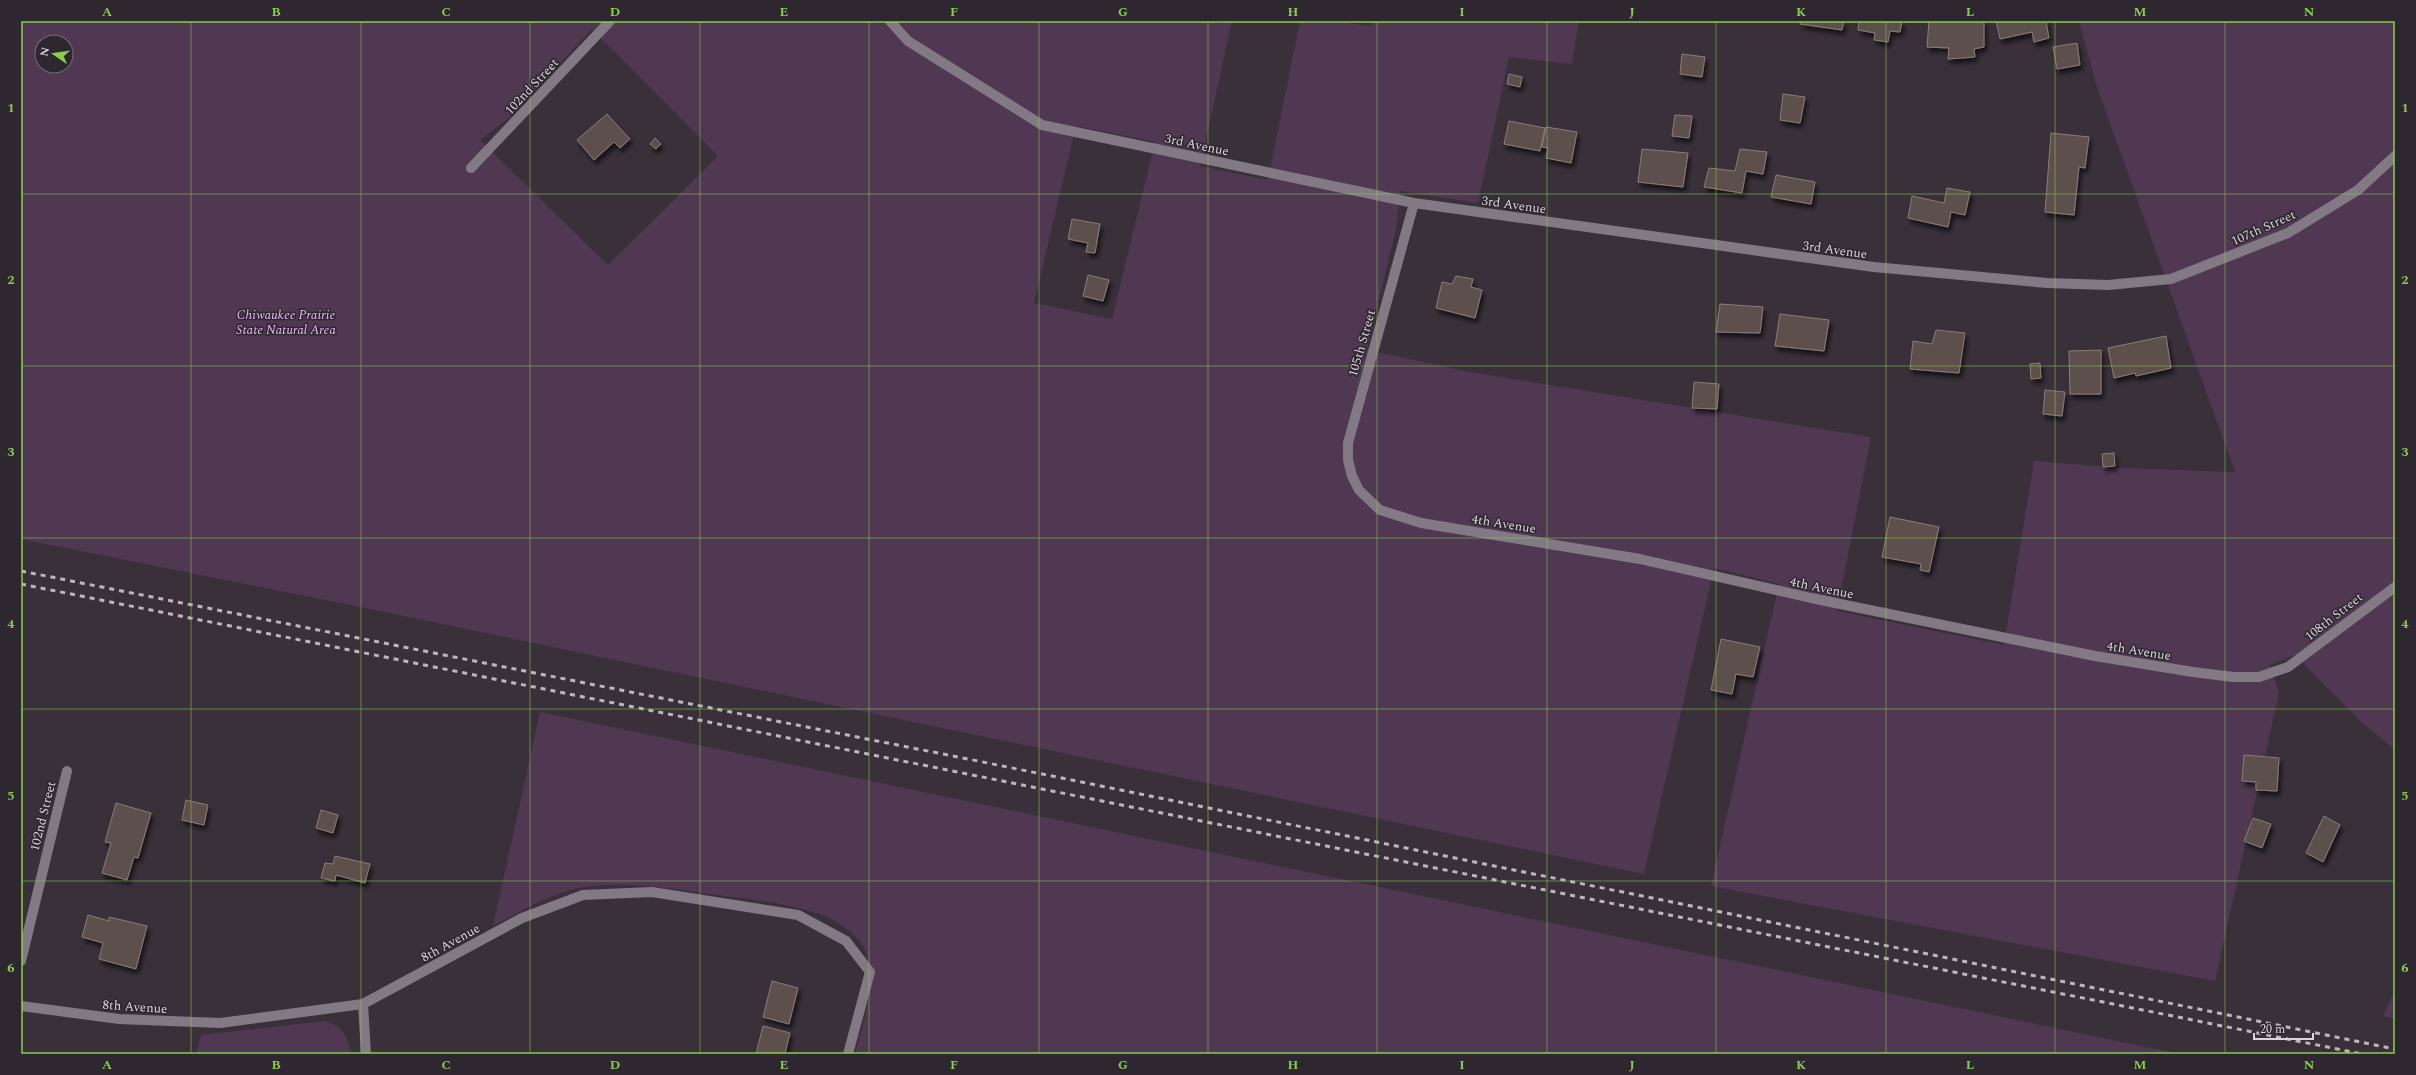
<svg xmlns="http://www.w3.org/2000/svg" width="2416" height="1075" font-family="Spectral,serif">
<defs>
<filter id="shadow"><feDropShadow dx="2.5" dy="4.5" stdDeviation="2" flood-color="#0009"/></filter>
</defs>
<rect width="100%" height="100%" fill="#39303a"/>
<path fill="#503853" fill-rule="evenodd" d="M21 21H1232L1200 166 1268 180 1300 21H1334L1371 26 1373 21H1579L1572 64 1509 57 1478 203 1400 191 1396 229 1367 350 1470 372 1871 437 1837 611 2004 645 2034 461 2122 468 2235 472 2097 87 2079 21H2395V750L2359 720 2295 655 2270 665 2279 693 2215 981 1711 886 1779 584 1714 568 1644 874 380 611 21 539ZM592 29 718 156 608 265 480 140 509 118ZM42 42H66V66H42ZM1076 126 1155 142 1112 319 1034 303Z
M540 712 2180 1054H855C863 1022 878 983 865 950 860 936 838 921 824 916 791 903 753 900 717 895 672 889 625 880 579 888 549 894 520 912 493 926Z
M2395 991V1019L2383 1016Z
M325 1021C344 1026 347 1037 352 1054H196L201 1035Z"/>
<path fill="#5d4f4b" stroke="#8b7c77" filter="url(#shadow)" d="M1801 21H1844L1842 30 1800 24Z
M1859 21H1902L1900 32 1890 31 1888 42 1874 40 1875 33 1858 30Z
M1929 21H1984V47L1974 49 1975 57 1948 59 1949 48 1927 47Z
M1996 21H2046L2049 38 2034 42 2032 32 2000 39Z
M2077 43 2080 65 2057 69 2053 47Z
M1682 54 1705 57 1702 77 1680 74Z
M1509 74 1522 77 1520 87 1507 84Z
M1783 94 1805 97 1800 123 1780 120Z
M607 114 630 139 620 148 614 142 594 160 577 140Z
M1675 115 1692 116 1689 138 1672 136Z
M1509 121 1545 128 1540 151 1504 144Z
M1546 127 1577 132 1571 163 1546 158 1548 148 1542 147Z
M2051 133 2089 137 2085 168 2079 167 2074 215 2045 212Z
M655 138 661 144 656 149 650 144Z
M1642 149 1688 153 1683 187 1638 182Z
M1740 149 1767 152 1763 174 1746 171 1742 193 1704 187 1709 168 1735 171Z
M1776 175 1815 182 1811 204 1771 197Z
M1947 188 1970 192 1965 215 1951 212 1948 227 1908 218 1912 196 1944 203Z
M1072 219 1100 224 1095 253 1086 252 1088 243 1068 239Z
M1088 275 1109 280 1103 301 1083 296Z
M1456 276 1473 279 1471 287 1482 290 1475 318 1436 308 1442 282 1452 284Z
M1720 304 1763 307 1760 333 1716 332Z
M1780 314 1829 320 1824 351 1775 346Z
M1936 330 1965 333 1959 373 1910 369 1913 341 1932 344Z
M2166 336 2171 368 2136 376 2135 373 2114 378 2108 348Z
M2101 350V394H2070L2069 351Z
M2040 363 2041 378 2031 379 2030 364Z
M1694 382 1719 384 1717 409 1692 408Z
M2045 390 2065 392 2062 416 2043 414Z
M2114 453 2115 466 2103 467 2102 454Z
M1890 517 1939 527 1929 572 1920 570 1921 564 1882 557Z
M1721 639 1760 647 1753 677 1736 674 1732 694 1711 690Z
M2244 755 2279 758 2277 791 2256 790V782L2242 781Z
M186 800 208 805 204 825 182 820Z
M116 803 151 813 138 858 134 857 127 880 102 873 111 843 105 842Z
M321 810 338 815 333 833 316 828Z
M2324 816 2340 825 2323 862 2306 853Z
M2253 818 2271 824 2262 848 2244 841Z
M335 856 370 864 365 883 336 875 335 881 321 878 325 863 333 864Z
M88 915 109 921V917L147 926 136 969 99 959 103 943 82 937Z
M772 981 798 988 789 1024 763 1017Z
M763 1026 790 1033 785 1054H756Z"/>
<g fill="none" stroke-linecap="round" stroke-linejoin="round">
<path stroke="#827984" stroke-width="10" d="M890 21 908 41 1042 125 1414 203 1874 267 2047 283 2108 285 2171 279 2288 233 2358 190 2395 156
M471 168 610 21
M1414 203 1348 443V460L1352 476 1359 490 1380 510 1421 523 1640 559 1811 598 2095 656 2193 672 2233 677H2259L2288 667 2395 587
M21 961 67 771
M363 1004 366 1054
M21 1006 119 1019 220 1023 363 1004 522 918 583 895 652 892 798 915 846 941 870 972 848 1054"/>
<path stroke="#bcb7bd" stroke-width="3" stroke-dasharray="5 5" stroke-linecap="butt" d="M21 571 968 759 2395 1049
M21 584 2362 1054"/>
</g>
<path fill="none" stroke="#85cf4d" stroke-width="1" stroke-opacity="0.55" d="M191 21V1054M361 21V1054M530 21V1054M700 21V1054M869 21V1054M1039 21V1054M1208 21V1054M1377 21V1054M1547 21V1054M1716 21V1054M1886 21V1054M2055 21V1054M2225 21V1054M21 194H2395M21 366H2395M21 538H2395M21 709H2395M21 881H2395"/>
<g text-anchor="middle" stroke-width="3" stroke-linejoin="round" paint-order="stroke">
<g font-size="13" fill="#dad5db" stroke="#2f2730">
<text transform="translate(531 86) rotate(-47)" y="5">102nd Street</text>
<text transform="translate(1197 144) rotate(12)" y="5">3rd Avenue</text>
<text transform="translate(1514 204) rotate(8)" y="5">3rd Avenue</text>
<text transform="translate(2263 227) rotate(-24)" y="5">107th Street</text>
<text transform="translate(1835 249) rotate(8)" y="5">3rd Avenue</text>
<text transform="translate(1361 343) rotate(-74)" y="5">105th Street</text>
<text transform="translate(1504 523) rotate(9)" y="5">4th Avenue</text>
<text transform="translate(1822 587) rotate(12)" y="5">4th Avenue</text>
<text transform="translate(2333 616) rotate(-38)" y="5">108th Street</text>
<text transform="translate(2139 650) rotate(9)" y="5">4th Avenue</text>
<text transform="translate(42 816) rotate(-76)" y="5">102nd Street</text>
<text transform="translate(450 942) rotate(-29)" y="5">8th Avenue</text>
<text transform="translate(135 1006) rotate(4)" y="5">8th Avenue</text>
</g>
<g font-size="13" font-style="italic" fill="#edb9f5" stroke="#2f2730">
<text x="286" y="319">Chiwaukee Prairie<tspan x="286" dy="15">State Natural Area</tspan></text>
</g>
</g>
<rect width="2416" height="1075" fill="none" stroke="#2f2730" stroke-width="44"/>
<g transform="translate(54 54) rotate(283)"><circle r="19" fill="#2f2730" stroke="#736d74"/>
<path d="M0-3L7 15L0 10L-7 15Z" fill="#85cf4d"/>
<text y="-6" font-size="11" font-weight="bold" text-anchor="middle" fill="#dad5db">N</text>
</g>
<path d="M2254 1033v6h59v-6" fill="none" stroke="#dad5db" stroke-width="2"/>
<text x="2260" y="1033" font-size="12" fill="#dad5db" stroke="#2f2730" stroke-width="3" paint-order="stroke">20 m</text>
<rect x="22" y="22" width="2372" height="1031" fill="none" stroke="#85cf4d" stroke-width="1.5"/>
<g font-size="13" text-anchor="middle" font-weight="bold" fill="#85cf4d">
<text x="107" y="16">A</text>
<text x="276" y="16">B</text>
<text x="446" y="16">C</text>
<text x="615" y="16">D</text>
<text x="784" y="16">E</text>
<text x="954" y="16">F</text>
<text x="1123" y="16">G</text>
<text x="1293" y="16">H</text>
<text x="1462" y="16">I</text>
<text x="1632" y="16">J</text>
<text x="1801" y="16">K</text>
<text x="1970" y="16">L</text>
<text x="2140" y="16">M</text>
<text x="2309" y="16">N</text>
<text x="11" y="112">1</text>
<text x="2405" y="112">1</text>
<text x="11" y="284">2</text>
<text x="2405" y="284">2</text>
<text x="11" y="456">3</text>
<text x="2405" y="456">3</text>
<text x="11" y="628">4</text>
<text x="2405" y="628">4</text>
<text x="11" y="800">5</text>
<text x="2405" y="800">5</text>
<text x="11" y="972">6</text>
<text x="2405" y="972">6</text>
<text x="107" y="1069">A</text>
<text x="276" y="1069">B</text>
<text x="446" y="1069">C</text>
<text x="615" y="1069">D</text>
<text x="784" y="1069">E</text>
<text x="954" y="1069">F</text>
<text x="1123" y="1069">G</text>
<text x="1293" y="1069">H</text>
<text x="1462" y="1069">I</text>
<text x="1632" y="1069">J</text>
<text x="1801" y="1069">K</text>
<text x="1970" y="1069">L</text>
<text x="2140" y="1069">M</text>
<text x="2309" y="1069">N</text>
</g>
</svg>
